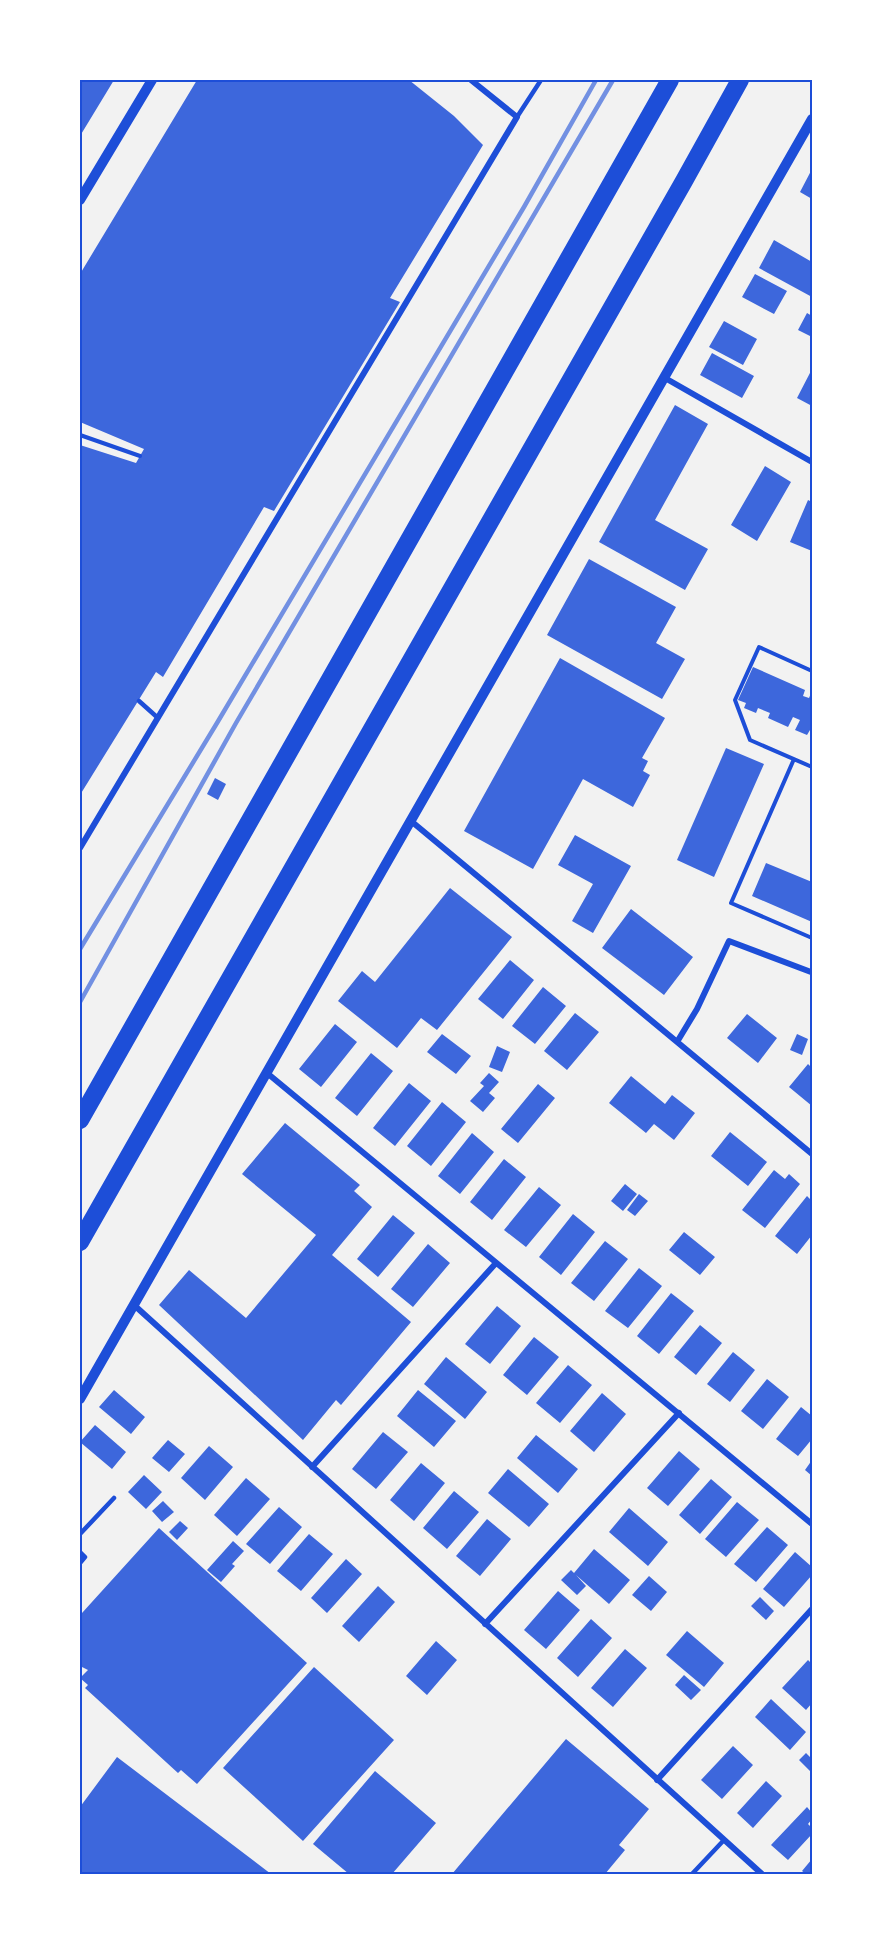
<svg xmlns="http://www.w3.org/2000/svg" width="892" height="1954" font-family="Mulish,sans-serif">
<rect width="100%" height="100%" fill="#f2f2f2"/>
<path fill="#3d67dc" d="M80 80H114L80 136Z
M197 80H409L454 116 483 145 390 298 400 302 274 511 264 507 163 677 156 672 80 795V445L136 463 144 449 80 422V274Z
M812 169V199L800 192Z
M774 240 812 262V297L759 268Z
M755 274 787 291 774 314 742 297Z
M807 313 812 316V337L798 330Z
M724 321 757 339 743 365 709 347Z
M712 353 754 376 742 398 700 375Z
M812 369V406L797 398Z
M675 405 708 424 655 520 708 549 685 590 599 542Z
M765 466 791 482 757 541 731 525Z
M808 500 812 502V551L790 542Z
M589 559 676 607 656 643 685 659 662 699 547 635Z
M560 658 665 718 642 758 648 761 643 771 650 775 633 807 583 779 533 869 464 831Z
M753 667 805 690 803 696 809 698 812 691V731L810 730 807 735 795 730 800 720 793 717 788 727 768 718 770 713 758 708 756 713 744 708 746 703 738 700Z
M726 748 764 764 714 877 677 860Z
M215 778 226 784 218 800 207 794Z
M575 835 631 866 593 933 572 921 593 884 558 865Z
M766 863 812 882V922L752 896Z
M450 888 512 937 437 1030 421 1018 397 1048 338 1001 362 971 375 982Z
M631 909 693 957 664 995 602 948Z
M510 960 534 980 503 1019 478 999Z
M543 987 566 1006 535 1044 512 1026Z
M575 1013 599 1032 567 1070 544 1051Z
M747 1014 777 1038 758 1063 727 1038Z
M335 1024 357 1042 321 1087 299 1069Z
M442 1034 471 1056 456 1074 427 1052Z
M797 1034 808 1039 802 1055 790 1050Z
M497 1046 510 1052 502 1072 489 1067Z
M371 1053 393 1071 357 1116 335 1098Z
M808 1064 812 1068V1106L789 1087Z
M489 1073 499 1082 489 1093 495 1098 483 1112 470 1101 484 1086 480 1083Z
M631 1076 665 1104 672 1095 695 1113 674 1140 654 1124 646 1133 609 1103Z
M409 1083 431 1101 395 1146 373 1128Z
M538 1084 555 1098 518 1143 501 1129Z
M442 1102 466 1122 431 1166 407 1146Z
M285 1123 360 1185 354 1191 372 1207 332 1255 411 1322 341 1405 336 1400 303 1440 159 1305 189 1270 246 1318 316 1235 242 1174Z
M730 1132 767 1162 748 1186 711 1156Z
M472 1133 494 1152 460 1194 438 1176Z
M504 1159 526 1177 492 1220 470 1202Z
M774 1170 785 1179 789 1174 800 1184 765 1228 742 1210Z
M625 1184 637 1194 623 1211 611 1201Z
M539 1187 561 1205 526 1247 504 1230Z
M639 1194 648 1201 635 1216 627 1210Z
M807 1196 812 1201V1235L797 1254 775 1236Z
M573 1214 595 1232 561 1275 539 1257Z
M393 1215 415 1233 378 1277 357 1259Z
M684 1232 715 1257 700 1275 669 1250Z
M605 1241 628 1259 594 1301 571 1283Z
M428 1244 450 1263 413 1307 391 1289Z
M639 1268 662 1286 628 1328 605 1311Z
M671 1293 694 1311 659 1354 637 1336Z
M497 1306 521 1326 490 1364 465 1344Z
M700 1325 722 1343 696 1375 674 1357Z
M534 1337 559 1357 527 1395 503 1375Z
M733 1352 755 1370 730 1402 707 1384Z
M446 1357 487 1392 465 1419 424 1384Z
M568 1365 592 1385 560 1423 536 1403Z
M767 1379 789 1397 763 1429 741 1411Z
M114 1390 145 1417 131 1434 99 1407Z
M418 1390 456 1421 434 1447 397 1416Z
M602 1393 626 1414 594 1452 570 1431Z
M801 1407 812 1416V1439L798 1456 776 1439Z
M95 1425 126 1452 112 1469 80 1442Z
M383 1432 408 1452 376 1489 352 1469Z
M536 1435 578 1469 558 1493 517 1458Z
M168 1440 185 1454 169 1472 152 1458Z
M209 1446 233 1467 205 1500 181 1478Z
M679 1451 700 1469 668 1506 647 1488Z
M812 1460V1476L805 1470Z
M421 1463 445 1483 414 1521 390 1500Z
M508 1469 549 1504 529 1527 488 1493Z
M144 1475 162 1492 146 1509 128 1492Z
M246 1478 270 1499 237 1536 214 1515Z
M711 1479 732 1497 700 1534 679 1515Z
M454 1491 479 1512 447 1549 423 1528Z
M163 1501 174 1512 162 1522 152 1511Z
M737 1502 759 1520 726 1557 705 1539Z
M279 1507 302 1527 270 1564 246 1544Z
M629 1508 668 1542 648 1566 609 1532Z
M487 1519 511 1539 480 1576 456 1556Z
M180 1521 188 1528 177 1540 169 1532Z
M767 1527 788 1545 756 1582 734 1564Z
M159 1528 307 1663 197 1784 181 1770 178 1773 85 1688 88 1685 80 1678 88 1670 80 1666V1611L82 1613Z
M309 1534 333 1554 301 1591 277 1571Z
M233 1541 244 1551 232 1564 235 1566 221 1582 207 1570Z
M594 1549 630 1580 609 1604 576 1575 586 1586 577 1595 561 1580 571 1570 574 1573Z
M795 1552 812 1567V1575L784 1607 763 1589Z
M346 1559 362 1574 327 1613 311 1598Z
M649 1576 667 1592 651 1611 632 1595Z
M378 1586 395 1602 359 1642 342 1626Z
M558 1591 580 1610 546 1649 524 1630Z
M760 1597 774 1611 766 1620 751 1606Z
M591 1619 612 1638 578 1677 557 1658Z
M687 1631 724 1663 704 1687 666 1655Z
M436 1641 457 1660 427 1695 406 1676Z
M625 1649 647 1668 613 1707 591 1688Z
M808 1660 812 1664V1703L806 1710 782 1688Z
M314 1667 394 1740 303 1841 223 1768Z
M684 1675 701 1690 691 1700 675 1685Z
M771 1699 806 1732 790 1750 755 1717Z
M566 1739 649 1809 619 1845 625 1850 605 1874H452Z
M733 1746 753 1765 722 1799 701 1780Z
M806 1753 812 1759V1773L799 1760Z
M117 1757 271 1874H80V1807Z
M375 1771 436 1823 392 1874H349L313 1844Z
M766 1781 782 1796 753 1828 737 1813Z
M807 1807 812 1813V1819L808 1824 812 1828V1834L788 1860 771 1845Z
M812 1859V1874H806L802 1871Z"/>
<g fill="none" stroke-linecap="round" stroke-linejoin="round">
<path stroke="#1d4ed8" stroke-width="4" d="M80 435 140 456
M812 671 759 647 735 700 750 740 812 767
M794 759 731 903 812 938"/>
<path stroke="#1d4ed8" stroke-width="4.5" d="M517 117 541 80
M139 701 158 718
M80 1534 114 1498
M80 1552 85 1557 80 1563
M692 1874 724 1840"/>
<path stroke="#1d4ed8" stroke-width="6" d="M665 378 812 462
M411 821 812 1154
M80 848 517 117 471 80
M677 1042 697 1009 729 941 811 972
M267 1073 812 1524
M134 1305 762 1874
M312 1467 496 1263
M485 1624 679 1413
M657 1780 812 1609"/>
<path stroke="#1d4ed8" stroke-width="10" d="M80 200 152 80
M80 1399 812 119"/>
<path stroke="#1d4ed8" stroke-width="18" d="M80 1120 670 80
M80 1242 684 181 740 80"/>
<path stroke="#7290e2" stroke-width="4.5" d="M80 949 217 723 524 207 596 80
M80 1002 236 723 613 80"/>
</g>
<rect width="892" height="1954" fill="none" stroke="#ffffff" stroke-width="162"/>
<rect x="81" y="81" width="730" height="1792" fill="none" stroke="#1d4ed8" stroke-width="2"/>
</svg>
